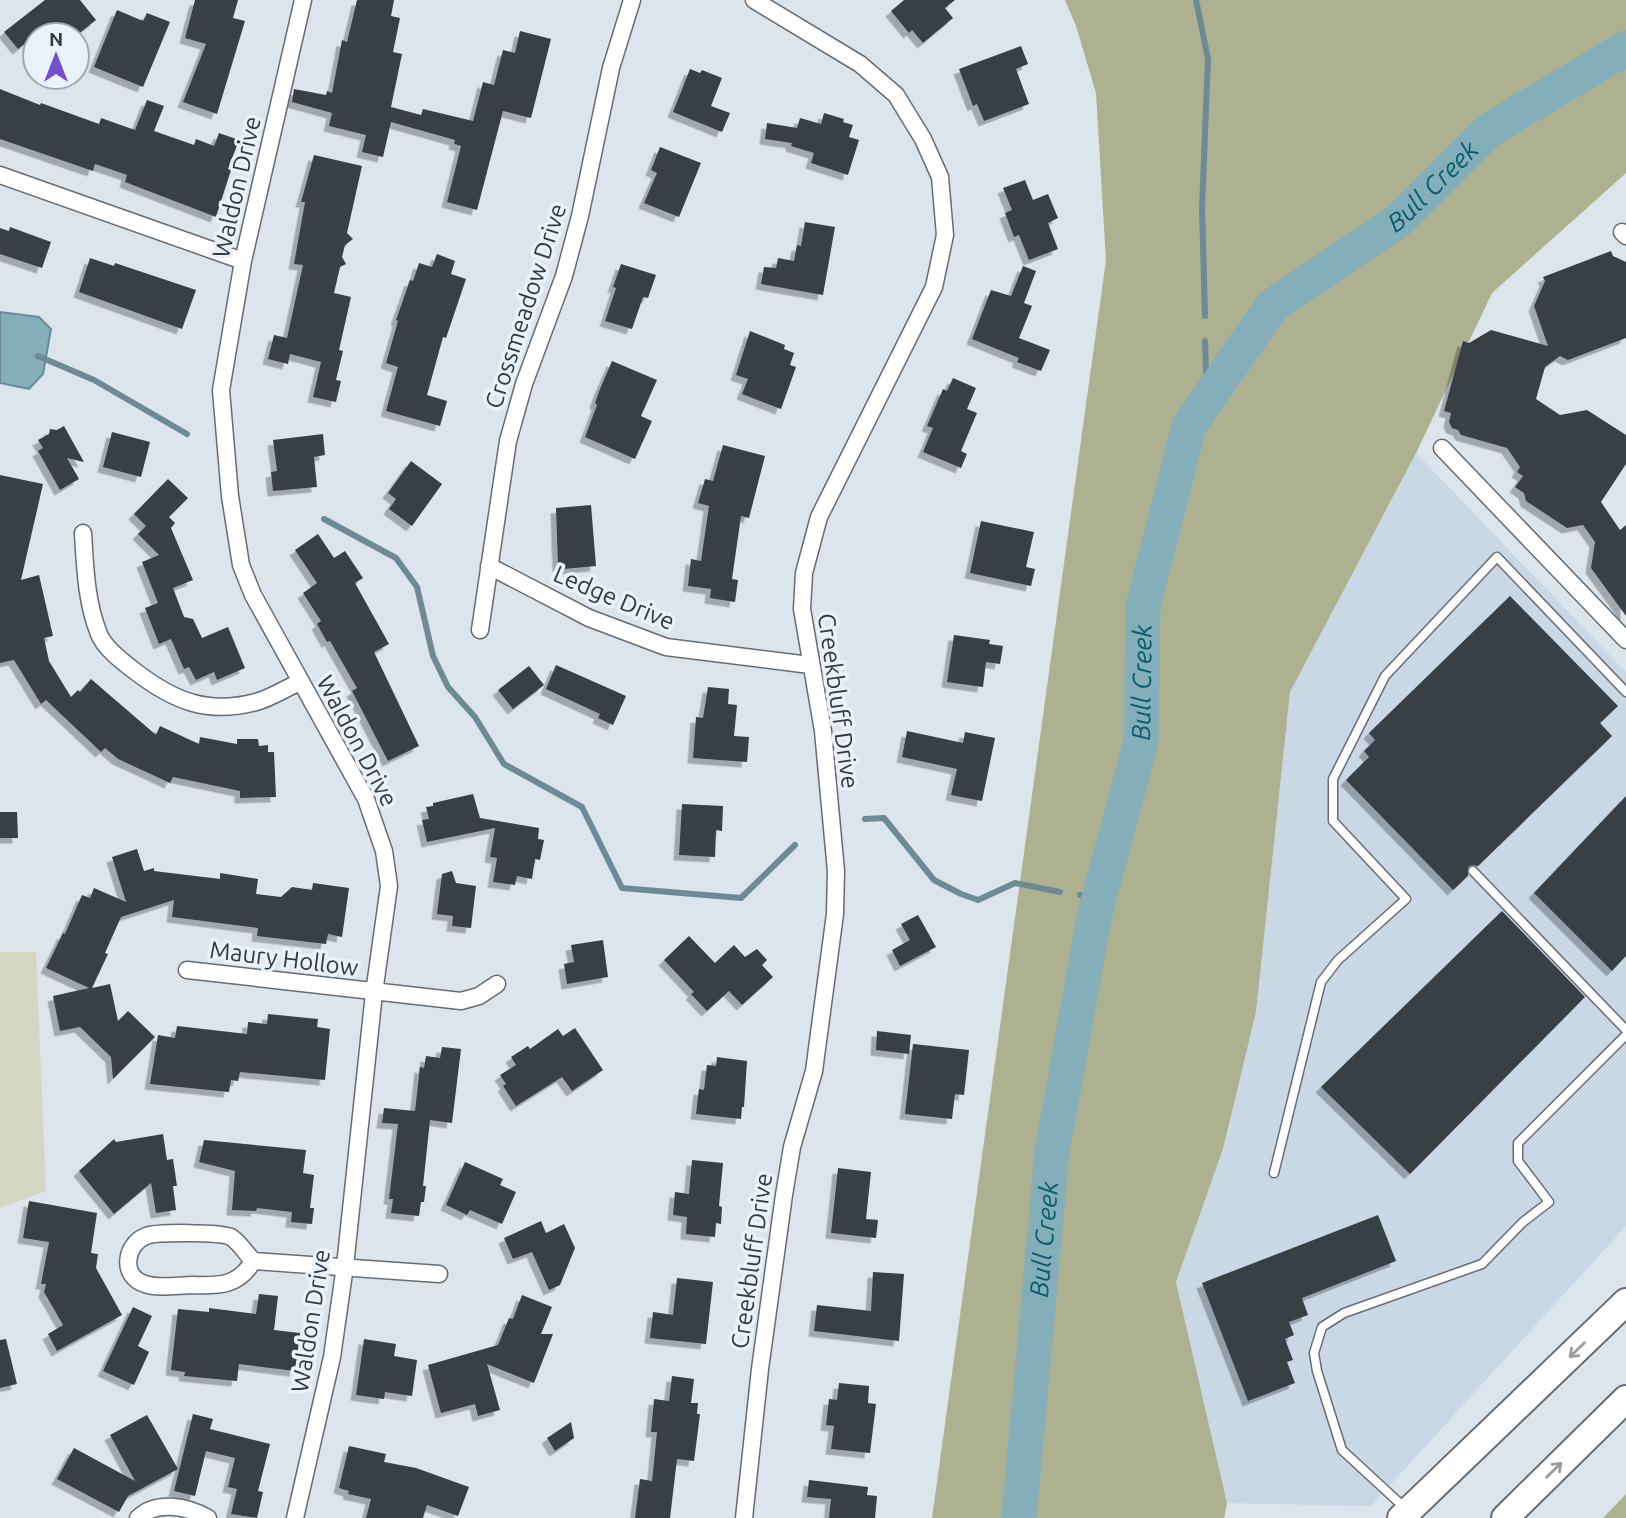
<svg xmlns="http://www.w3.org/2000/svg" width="1626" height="1518" font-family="Ubuntu,sans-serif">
<defs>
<filter id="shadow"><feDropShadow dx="-5.5" dy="5.5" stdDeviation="0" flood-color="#0004"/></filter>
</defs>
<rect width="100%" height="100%" fill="#dce4ec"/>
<path fill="#cad8e5" d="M1416 453 1626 672V1226L1371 1506 1227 1503 1176 1282 1223 1149 1256 1012 1290 692Z"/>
<path fill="#d4d7c2" d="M0 952H36L46 1191 0 1208Z"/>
<path fill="#adb18f" d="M1065 0H1626V173L1492 293 1416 453 1290 692 1256 1012 1223 1149 1176 1282 1227 1503 1224 1518H932L1106 260 1096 93 1076 26Z
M1626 1494V1518H1603Z"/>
<path fill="#84aeb9" stroke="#6c8b94" stroke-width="2" d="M0 312 39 317 51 329 43 374 29 389 0 383Z"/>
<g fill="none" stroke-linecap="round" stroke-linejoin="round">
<path stroke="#6c8b94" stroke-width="6" d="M1196 0 1208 59 1202 208 1205 316
M1205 341 1207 400
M38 356 94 380 187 434
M324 519 396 558 417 587 433 656 448 687 475 717 504 764 582 807 622 888 741 898 795 845
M865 819 884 818 934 880 961 894 978 900 1015 883 1060 892
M1080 895 1099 899"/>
<path stroke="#84aeb9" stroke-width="35" id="s1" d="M1019 1518 1052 1152 1095 913 1141 742 1143 606 1189 426 1271 307 1399 220 1489 130 1626 48"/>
</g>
<path fill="#383f45" filter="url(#shadow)" d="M45 0H80L96 20 77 35H52L46 27 18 49 4 32Z
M195 0H238L233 18 245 21 217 114 183 102 206 44 185 38Z
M357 0H394L391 16 400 18 393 52 402 54 391 107 421 115 423 109 473 121 483 82 494 85 503 50 515 53 520 31 551 39 531 118 503 111 477 210 447 202 461 146 454 144 455 140 391 122 383 157 362 152 366 135 329 126 332 113 292 102 294 89 326 95 327 91 332 93 342 40 347 42Z
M904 0H955L945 8 953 18 923 43 912 30 909 33 891 11Z
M117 10 143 21 147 13 170 22 143 87 94 67Z
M1021 46 1028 64 1016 69 1029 104 984 121 977 104 973 106 959 69Z
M690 69 700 73 702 70 722 78 711 106 730 113 722 132 673 112Z
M0 89 40 105 41 103 99 124 101 118 135 130 147 100 164 106 154 131 194 145 196 139 214 146 219 133 239 140 228 169 231 170 216 217 125 182 127 175 95 164 93 171 0 139Z
M824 113 844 119 843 122 853 125 849 137 859 140 848 175 811 163 814 153 791 146 792 143 765 139 767 123 797 128 800 118 821 124Z
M660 147 701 163 679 217 644 203 657 173 651 170Z
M314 155 362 166 347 233 353 239 345 245 342 257 346 264 340 267 334 293 351 297 339 350 343 351 336 380 341 381 336 402 313 397 321 362 290 354 288 364 268 359 274 335 287 338 303 265 294 264 305 202H301Z
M1025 180 1033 200 1048 194 1058 218 1048 223 1058 249 1029 260 1019 235 1014 237 1005 213 1012 210 1003 188Z
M805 222 835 227 823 295 761 284 764 267 776 268 778 258 794 261 797 245 801 246Z
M10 227 51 242 42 268 0 254V228L9 231Z
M1611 251 1613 256 1626 262V338L1568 360 1560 356 1545 367 1536 399 1560 415 1587 410 1626 435V464L1601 502 1620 530 1626 525V616L1591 568 1595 542 1583 525 1567 528 1526 501 1524 493 1515 487 1523 476 1517 472 1520 467 1507 448 1461 435 1458 430 1452 428 1449 422 1451 413 1444 411 1463 341 1469 343 1491 330 1548 346 1534 306 1545 281 1543 277Z
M437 254 455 261 451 274 466 279 446 338 443 337 427 395 447 401 440 426 386 411 398 367 386 363 398 321 396 320 410 280 413 281 419 263 432 267Z
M90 258 114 266 115 263 196 290 182 329 79 292Z
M621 264 656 275 648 298 643 297 632 329 605 321 616 288 613 287Z
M1023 266 1036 271 1024 303 1032 306 1019 338 1050 350 1041 371 1017 362 1019 358 972 339 991 290 1011 296Z
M750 331 785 345 784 349 794 353 790 365 796 367 781 409 742 394 748 379 736 375Z
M612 361 657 380 641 416 652 421 635 459 585 437 597 405 595 403 600 389Z
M953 378 976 388 967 409 977 413 961 451 967 454 961 468 923 452 933 428 927 426 943 389 947 391Z
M64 426 84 462 67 458 79 479 60 490 38 451 43 448 38 440 49 434 50 429 57 430Z
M112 432 150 442 141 477 103 467Z
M323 434 325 455 314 457 317 487 273 491 271 472 277 471 273 440Z
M723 445 765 456 749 518 741 516 732 579 738 580 735 602 710 598 711 589 688 586 691 559 701 561 709 506 698 503 705 479 713 481Z
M411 461 442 484 412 526 389 509 396 499 388 493Z
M0 475 43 484 21 580 39 575 53 636 44 638 49 661 71 697 78 690 80 692 91 679 156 735 160 726 199 744 200 737 237 744V739H258L259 746 268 745V752H274L276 797 240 798V791L173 777 170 783 118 759 105 748 101 752 46 700 41 704 14 660 0 663Z
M168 479 188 498 169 517 175 523 171 528 193 580 173 588 184 617 193 619 202 638 228 627 245 668 217 680 214 672 196 680 189 667 184 669 171 639 159 644 145 608 158 603 142 562 159 555 138 534 146 526 134 514Z
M591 505 596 566 564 569V566H558L556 508Z
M981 521 1034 532 1026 567 1035 569 1031 586 970 573Z
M318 534 334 558 345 551 363 578 355 583 389 644 374 652 419 746 388 761 352 691 357 688 330 641 327 642 317 624 321 621 303 593 317 583 295 550Z
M1510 596 1618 706 1600 723 1612 736 1478 866 1472 865 1468 867V876L1453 890 1346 780 1369 757 1364 751 1375 740 1369 733Z
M954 635 990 640 989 644 1003 646 1000 664 986 662 983 687 947 682Z
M556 665 626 696 613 725 598 718 600 714 546 689Z
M529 666 544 685 513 709 498 690Z
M708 687 729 689 728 704 737 705 734 736 749 737 747 762 693 758 696 717 703 718Z
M907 731 963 743 965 732 995 738 982 801 951 795 957 769 902 757Z
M473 794 480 818 539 828 538 839 544 840 540 860 535 859 532 879 517 876 515 885 493 882 497 858 490 857 495 828 427 842 422 820 429 819 426 807 433 806V803Z
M1626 796V956L1612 971 1534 893Z
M682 804 723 806 722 831 716 830 715 857 679 855Z
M0 812H17L18 838H0Z
M137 849 144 871 154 868V871L220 879V873L258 879 256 894 281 897 292 887 312 890 313 883 349 888 342 937 328 934 326 944 257 936 258 928 172 917 174 900 121 917 105 953 108 954 92 988 110 984 118 1021 128 1011 155 1037 113 1079 111 1057 80 1027 60 1031 53 996 89 988 46 968 63 933 65 934 82 895 90 898 94 888 126 902 112 857Z
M452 871 456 883 476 886 471 928 452 926 453 916 437 914 442 874Z
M1502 911 1585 997 1410 1174 1321 1087Z
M918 915 936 947 900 966 892 950 910 940 901 924Z
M689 936 715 963 734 945 745 957 757 949 767 960 762 965 773 977 742 1005 729 991 707 1011 691 994 694 992 664 960Z
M603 940 608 977 567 984 564 964 574 962 571 945Z
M268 1014 318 1019 317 1027 330 1029 325 1080 240 1072 238 1081 231 1080 229 1092 150 1084 158 1035 175 1038 177 1026 247 1034 248 1022 267 1024Z
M575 1028 603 1070 572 1091 562 1077 516 1106 503 1086 506 1084 500 1075 516 1065 511 1057 528 1046 530 1049 558 1029 563 1036Z
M877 1031 911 1035 909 1054 876 1050Z
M913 1044 969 1050 964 1095 955 1094 952 1119 905 1114Z
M442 1047 461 1049 452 1123 430 1120 423 1186H426L424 1202H421L419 1216 391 1213 393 1199H389L398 1124 382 1123 384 1108 415 1111 420 1067 424 1068 426 1056 440 1058Z
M717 1057 747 1061 744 1107H742L741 1119 696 1114 699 1089 704 1090 707 1065 716 1066Z
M163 1134 167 1160 173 1159 177 1186H173L176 1210 156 1213 151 1183 114 1214 79 1171 114 1139 116 1142Z
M204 1140 306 1150 303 1173 314 1175 310 1208H314L312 1224 291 1222 292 1212 257 1208 256 1211 232 1210 235 1171 199 1162Z
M692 1160 723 1163 719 1206 722 1207 721 1224 716 1223 715 1237 686 1234 687 1217 673 1215 675 1192 689 1194Z
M465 1162 503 1179 500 1185 516 1192 502 1224 470 1210 467 1215 446 1205Z
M838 1168 871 1172 866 1219 878 1220 876 1238 831 1233Z
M29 1201 97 1213 91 1253 98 1254 96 1268 122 1315 57 1351 48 1334 63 1325 44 1292 46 1284H41L49 1242 23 1238Z
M1378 1215 1396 1261 1302 1298 1308 1315 1289 1322 1294 1335 1285 1339 1293 1360 1287 1362 1295 1383 1248 1401 1202 1283Z
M541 1221 546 1233 564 1224 575 1248 560 1285 549 1290 532 1252 513 1259 504 1238Z
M873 1272 904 1274 899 1341 814 1331 817 1305 871 1311Z
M677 1278 713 1282 706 1344 650 1338 653 1312 673 1315Z
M259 1294 278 1296 274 1330 300 1333 295 1371 239 1364 237 1381 184 1376 185 1372 171 1370 178 1309 209 1312V1308L256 1314Z
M522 1295 552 1307 541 1334H553L534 1383 487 1364 500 1410 478 1416 475 1404 441 1413 428 1365 498 1345 509 1318 513 1319Z
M133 1307 152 1316 138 1346 149 1352 134 1385 103 1371Z
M6 1339 17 1384 0 1388V1340Z
M364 1339 396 1344 394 1356 417 1360 412 1396 385 1392 384 1399 356 1395Z
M672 1376 694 1379 691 1403H698L697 1414H700L694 1461 677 1459 670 1518H635L640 1479 652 1481 657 1432H651L654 1399 669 1401Z
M839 1383 869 1386 868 1403 876 1404 870 1453 831 1449 834 1426 826 1425 829 1399 837 1400Z
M193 1414 213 1419 210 1429 270 1444 258 1491 263 1492 257 1518 231 1514 237 1489 228 1487 235 1458 206 1451 195 1496 174 1491Z
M147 1415 178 1469 128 1496 119 1512 57 1479 74 1448 135 1481 110 1435Z
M571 1422 574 1438 555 1451 547 1438Z
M349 1446 386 1454 384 1462 416 1468 469 1487 458 1516 427 1505 423 1518H366L371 1499 348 1494 349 1491 339 1488Z
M809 1480 868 1487 867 1495 877 1496 875 1518H829L831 1499 807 1497Z"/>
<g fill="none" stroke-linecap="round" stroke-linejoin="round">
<defs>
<path id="service" d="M1473 871 1626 1030
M1274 1173 1321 982 1338 960 1406 899 1333 821V779L1385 676 1497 557 1626 692
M1406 1509 1342 1450 1317 1371 1314 1353 1322 1327 1344 1313 1482 1264 1523 1222 1549 1202 1518 1161V1143L1626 1035"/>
<path id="minor" d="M0 175 243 261
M1622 232 1626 236
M1442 448 1626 640
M83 533C85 566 86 602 99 634 104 648 124 663 136 672 174 701 208 715 256 702 271 698 286 688 300 682
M489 566 589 618 666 647 810 665
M480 630 508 441 524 384 564 276 580 216 611 68 632 0
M187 970 461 1001 479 996 497 984
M253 1261C239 1286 219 1286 193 1285 179 1285 159 1289 145 1284 121 1277 124 1245 146 1236 156 1232 220 1232 231 1237 239 1242 246 1253 253 1261L439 1274
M138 1518C156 1500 187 1506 208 1518
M295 1518 332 1357 345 1266 374 993 389 886 384 851 366 799 253 595 241 565 230 496 221 390 243 261 303 0
M744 1518 760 1369 784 1195 792 1147 814 1071 835 914 836 871 823 731 802 609 804 573 819 517 934 287 945 235 940 177 923 139 896 95 860 64 754 0"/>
<path id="trunk" d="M1401 1518 1626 1302
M1505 1518 1626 1399"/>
</defs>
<use href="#service" stroke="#656c73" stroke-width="11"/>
<use href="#minor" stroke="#656c73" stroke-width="19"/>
<use href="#trunk" stroke="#656c73" stroke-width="30"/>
<use href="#service" stroke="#fff" stroke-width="8"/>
<use href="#minor" stroke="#fff" stroke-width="16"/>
<use href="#trunk" stroke="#fff" stroke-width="26"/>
</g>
<defs><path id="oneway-shaft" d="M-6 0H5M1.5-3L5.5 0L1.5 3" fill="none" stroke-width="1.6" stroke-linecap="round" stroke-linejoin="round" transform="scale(1.75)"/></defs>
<g stroke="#9a9c9e">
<use href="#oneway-shaft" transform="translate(1577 1350) rotate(136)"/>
<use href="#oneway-shaft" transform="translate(1554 1470) rotate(-44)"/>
</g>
<g text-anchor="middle" stroke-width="7" stroke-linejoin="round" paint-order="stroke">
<g font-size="24" fill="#35393c" stroke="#e9f2fa">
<text transform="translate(237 187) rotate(-77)" y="8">Waldon Drive</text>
<text transform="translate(526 306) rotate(-72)" y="8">Crossmeadow Drive</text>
<text transform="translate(614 598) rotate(23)" y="8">Ledge Drive</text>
<text transform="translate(838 701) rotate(82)" y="8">Creekbluff Drive</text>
<text transform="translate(357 741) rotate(62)" y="8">Waldon Drive</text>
<text transform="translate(284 959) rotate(7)" y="8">Maury Hollow</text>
<text transform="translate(752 1261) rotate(-82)" y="8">Creekbluff Drive</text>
<text transform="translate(311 1321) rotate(-81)" y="8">Waldon Drive</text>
</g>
<g font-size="26" font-style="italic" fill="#065f6f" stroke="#e9f2fa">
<text dy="9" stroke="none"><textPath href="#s1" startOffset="1456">Bull Creek</textPath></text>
<text dy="9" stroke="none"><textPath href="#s1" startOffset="847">Bull Creek</textPath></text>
<text dy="9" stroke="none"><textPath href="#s1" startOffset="280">Bull Creek</textPath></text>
</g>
</g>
<g transform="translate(56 56)"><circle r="33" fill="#e9f2fa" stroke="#a1a8ae" stroke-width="2"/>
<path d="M0-5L12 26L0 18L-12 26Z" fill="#744fc9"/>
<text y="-10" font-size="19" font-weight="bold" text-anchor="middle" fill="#35393c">N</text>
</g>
</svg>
